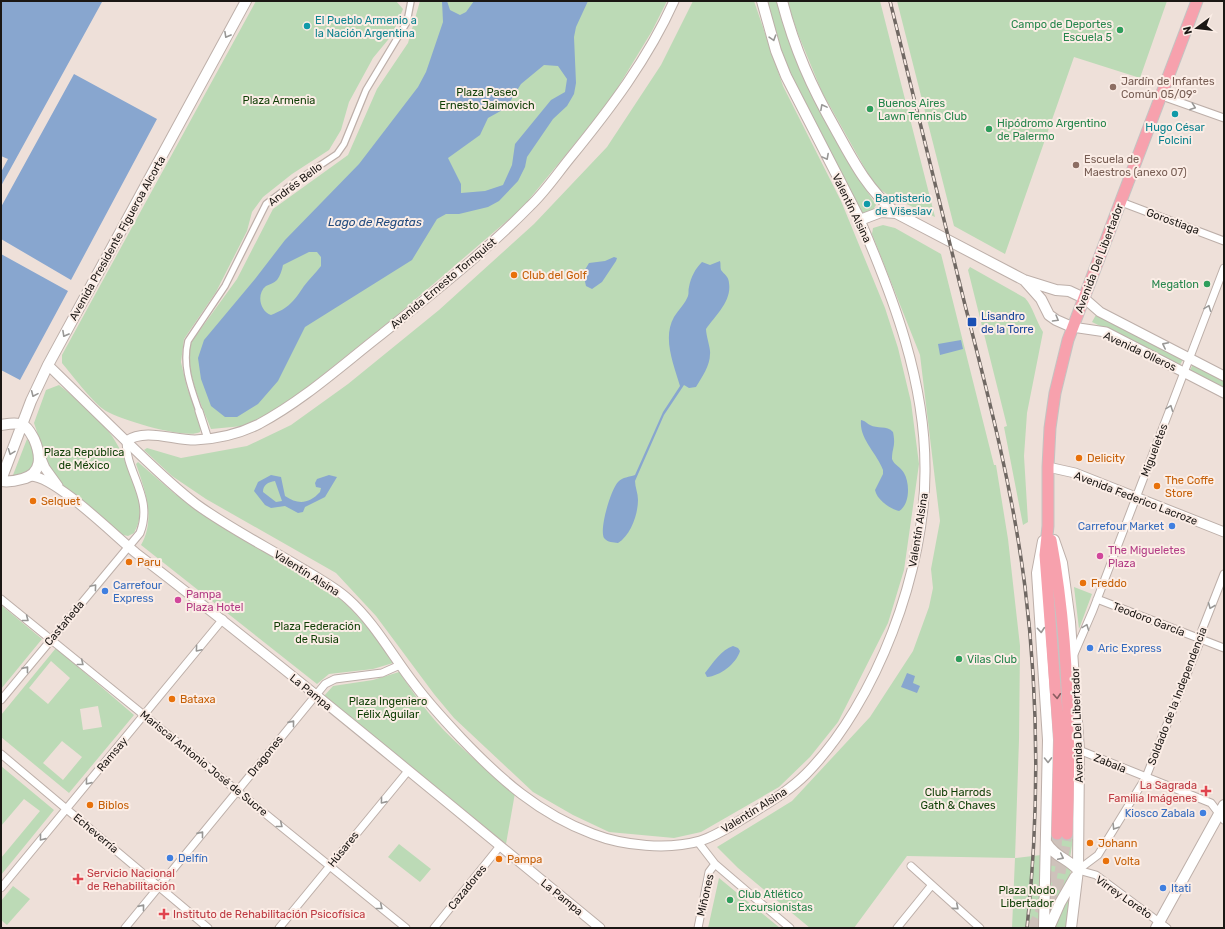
<svg xmlns="http://www.w3.org/2000/svg" width="1225" height="929" font-family="Rubik,sans-serif">
<rect width="100%" height="100%" fill="#eee0d9"/>
<path fill="#bcdab6" fill-rule="evenodd" d="M256 1H396L403 9 392 35 373 58 349 102 341 130 329 150 292 174 263 197 252 212 247 231 216 292 184 339 181 362 187 388 202 425 200 432C187 440 116 419 103 409 91 400 72 375 62 363V355Z
M420 1H667L652 31 609 102 522 208 396 316 295 397 271 413 243 426 211 429C202 405 182 366 192 341L237 279 273 209 348 155 377 89 408 43Z
M693 1H754L783 86 841 201 885 308 898 348 911 402 919 464 904 570 888 623 838 722 810 757 779 787 701 832 674 838 609 832 573 815 533 792 454 718 434 694 376 616 336 573 206 499 172 476 144 450 147 448 181 458 247 446 291 425 348 384 439 310 534 224 607 147 661 65Z
M766 1H778C808 70 834 142 876 205L871 213 863 214 792 79 779 46Z
M787 1H880L935 217 891 197 878 188 868 174 822 92 798 34Z
M897 1H1167L1140 78 1074 57 1005 254 954 226Z
M883 225 895 228 941 254 994 465H996L1008 539 1020 646 1019 740 1015 858 1041 855 1039 928H1012L1015 858 907 856 854 928H810L738 868 717 847 792 801 870 717 913 651 929 607 933 588 931 569 940 521 920 355 872 234 873 228Z
M970 267 1025 298C1033 307 1036 321 1043 332L1027 413 1024 456 1028 522 1023 525 1004 427 1007 426 968 270Z
M1097 313 1183 359 1180 365 1092 322Z
M1193 364 1224 380V389L1190 370Z
M59 385C76 398 99 418 112 436 124 454 141 490 140 513 140 520 137 527 134 533L128 536 123 535 59 484 51 473 34 423 46 390Z
M27 439C36 450 36 456 32 469L18 476 13 475Z
M138 462 175 494 326 587C354 608 374 634 393 663L373 669 329 674 317 684 141 545C156 519 145 490 136 464Z
M1074 587 1092 594 1079 629Z
M1 605 42 639 1 689Z
M56 648 134 715 69 793 1 737V715ZM51 661 70 678 48 704 29 688ZM98 706 102 727 83 730 80 709ZM62 741 82 757 63 780 43 763Z
M399 672C408 684 415 696 424 707 449 740 484 767 515 793L506 844 324 696 333 686 373 680Z
M1 766 54 810 1 875V858L40 811 24 799 1 826Z
M1050 838 1073 839 1070 858 1058 853Z
M399 844 431 869 420 882 388 857Z
M1052 858 1071 868 1070 877 1047 918 1050 859Z
M719 878 780 928H708Z
M13 886 30 899 7 925 1 920V901Z
M1069 896 1066 928H1055Z"/>
<path fill="#88a6cf" fill-rule="evenodd" d="M1 1 102 2 1 186V172L8 159 1 156Z
M442 1H447L450 10 460 15 466 12 474 1H588L576 27 574 37 576 83 574 94 567 106 553 119 527 157 525 167 518 181 499 201 488 207 459 214H446L437 219 412 260 305 327 278 381 258 404 237 417H225L211 406 201 379 198 358 204 340 255 279 285 240 359 164 418 87 426 72 443 22ZM544 65 558 66 567 79 565 92 551 100 515 144 512 165 503 185 485 191 461 193V184L448 158 480 135 488 118 506 108 521 84ZM309 252H317L321 257V266C316 273 309 279 304 286 294 301 289 308 271 315 260 311 256 294 266 286 270 284 274 283 277 280 280 276 282 270 283 265Z
M74 74 157 119 71 280 1 239V207Z
M1 254 68 291 20 380 1 370Z
M614 257 617 258 616 261 602 282 592 289 586 286 583 273 589 263 605 261Z
M720 261C721 264 720 267 721 270 724 274 729 277 729 283 732 301 715 316 706 329 706 336 711 349 710 354 710 366 702 377 696 387L689 388 684 385 664 415 635 481C635 487 638 493 638 500 638 514 631 535 618 543 613 542 608 543 604 538 599 529 611 489 618 482 623 477 629 477 635 475L663 412 680 386C674 365 662 338 674 317 679 309 685 304 688 296 689 293 688 290 689 287 691 277 695 269 702 262L710 265Z
M961 340 963 349 940 355 938 344Z
M861 420C866 421 866 423 870 425 877 429 887 425 893 432 896 447 892 447 892 459 894 465 901 467 904 473 910 483 910 505 899 511 890 509 877 500 875 490L883 474V470C877 453 859 439 861 420Z
M271 475 281 477 285 496C298 505 309 504 320 492L321 488 316 487 315 483 317 479 329 475 337 477 325 497 305 507 303 512 298 513 285 506 271 508 265 505 254 491 258 482ZM275 481 282 501 276 502 263 492C263 485 268 482 275 481Z
M733 646 738 648 740 651C736 664 720 676 707 677L705 673C712 664 722 649 733 646Z
M907 673 915 676 913 683 920 686 917 693 901 687Z"/>
<g fill="none" stroke-linecap="round" stroke-linejoin="round">
<path stroke="#cec2bb" stroke-width="11" stroke-dasharray="11 5.5" stroke-linecap="butt" d="M1044 920 1058 884 1067 834
M1032 928C1049 900 1055 866 1057 834"/>
<defs>
<path id="pedestrian" d="M199 411C191 388 182 366 188 341L225 286 266 204 298 180 337 154 344 144 366 90 407 22 411 1"/>
<path id="minor" d="M1162 96 1224 118
M1121 202 1224 241
M199 411 208 439
M1 599 406 928
M1097 599 1224 648
M1074 654 1093 610 1224 268
M1 700 140 533C154 497 126 474 126 441
M1079 750 1211 803 1224 820
M1 754 208 928
M698 842 715 864 790 928
M911 866 980 928
M1078 870 1098 855 1146 777 1201 639 1202 630 1224 574
M1078 870 1096 875 1167 928
M1 888 223 619
M125 928 325 684 335 679 382 673 400 665
M279 928 408 771
M434 928 500 846
M698 928 709 872 715 864
M897 928 931 886"/>
<path id="tertiary" d="M1084 298 1100 312 1224 376
M1072 327 1106 332 1224 393
M48 365C74 390 100 416 126 441 149 463 171 485 196 504 229 528 267 547 303 569 318 578 335 587 348 599 375 623 393 657 415 685 429 704 445 721 461 738 500 779 539 814 593 834 624 846 668 850 700 841 717 836 734 824 749 815 768 803 789 791 806 774 877 702 926 569 925 468 925 381 894 299 860 220
M126 441C146 428 172 440 195 440 217 439 239 434 259 424 304 400 342 365 382 334 432 294 485 252 530 206 545 192 557 174 570 158 610 109 648 59 674 1
M40 456 45 468 58 486
M1048 467 1075 473 1224 532
M31 476C56 477 114 535 136 553 294 674 446 802 600 928"/>
<path id="secondary" d="M762 1 776 51 786 76 860 220 881 212 896 213 1024 280 1056 290 1069 291 1084 298
M782 1C795 50 811 86 836 130 853 161 868 190 896 213
M1025 281 1041 299 1049 315 1056 320 1072 327
M1 425C8 424 16 422 23 425 28 427 31 434 34 439 41 455 43 474 22 479 15 481 8 482 1 481
M1 480 31 401 48 365 246 1
M1054 540 1062 563 1070 622 1079 750 1078 870 1071 928
M1043 541 1037 573 1048 740 1044 928
M1046 842C1055 857 1067 858 1078 870
M1049 928 1060 903 1075 877
M1156 928 1224 805"/>
<path id="primary" d="M1051 540C1069 637 1071 736 1067 834
M1057 834 1059 740 1045 555 1048 526V467L1050 428 1055 393 1068 340 1197 1"/>
</defs>
<use href="#pedestrian" stroke="#bdafa9" stroke-width="8"/>
<use href="#minor" stroke="#bdafa9" stroke-width="9"/>
<use href="#tertiary" stroke="#bdafa9" stroke-width="11"/>
<use href="#secondary" stroke="#bdafa9" stroke-width="12"/>
<use href="#primary" stroke="#c4c3c2" stroke-width="13"/>
<use href="#pedestrian" stroke="#fff" stroke-width="5.5"/>
<use href="#minor" stroke="#fff" stroke-width="7"/>
<use href="#tertiary" stroke="#fff" stroke-width="9"/>
<use href="#secondary" stroke="#fff" stroke-width="10"/>
<use href="#primary" stroke="#f7a1ad" stroke-width="11"/>
<defs>
<path id="rail" d="M890 1C915 102 940 204 965 305 989 398 1013 491 1025 587 1039 701 1039 815 1027 928"/>
</defs>
<use href="#rail" stroke="#706863" stroke-width="3.5"/>
<use href="#rail" stroke="#fbede6" stroke-width="2" stroke-dasharray="6" stroke-linecap="butt"/>
</g>
<defs><path id="oneway-chevron" d="M-2-3.5L2.5 0L-2 3.5" fill="none" stroke-width="1.6" stroke-linecap="round" stroke-linejoin="round"/></defs>
<g stroke="#989795">
<use href="#oneway-chevron" transform="translate(227 35) rotate(119)"/>
<use href="#oneway-chevron" transform="translate(773 38) rotate(73)"/>
<use href="#oneway-chevron" transform="translate(823 107) rotate(-118)"/>
<use href="#oneway-chevron" transform="translate(1193 107) rotate(20)"/>
<use href="#oneway-chevron" transform="translate(826 157) rotate(62)"/>
<use href="#oneway-chevron" transform="translate(1208 308) rotate(-69)"/>
<use href="#oneway-chevron" transform="translate(1056 319) rotate(30)"/>
<use href="#oneway-chevron" transform="translate(65 334) rotate(119)"/>
<use href="#oneway-chevron" transform="translate(1165 345) rotate(-153)"/>
<use href="#oneway-chevron" transform="translate(34 394) rotate(114)"/>
<use href="#oneway-chevron" transform="translate(1170 408) rotate(-69)"/>
<use href="#oneway-chevron" transform="translate(11 452) rotate(111)"/>
<use href="#oneway-chevron" transform="translate(94 587) rotate(-50)"/>
<use href="#oneway-chevron" transform="translate(1211 606) rotate(112)"/>
<use href="#oneway-chevron" transform="translate(26 619) rotate(38)"/>
<use href="#oneway-chevron" transform="translate(1086 627) rotate(-69)"/>
<use href="#oneway-chevron" transform="translate(1041 630) rotate(85)"/>
<use href="#oneway-chevron" transform="translate(198 649) rotate(130)"/>
<use href="#oneway-chevron" transform="translate(81 663) rotate(39)"/>
<use href="#oneway-chevron" transform="translate(26 669) rotate(-51)"/>
<use href="#oneway-chevron" transform="translate(292 723) rotate(-51)"/>
<use href="#oneway-chevron" transform="translate(1048 760) rotate(89)"/>
<use href="#oneway-chevron" transform="translate(88 782) rotate(129)"/>
<use href="#oneway-chevron" transform="translate(383 801) rotate(129)"/>
<use href="#oneway-chevron" transform="translate(280 825) rotate(39)"/>
<use href="#oneway-chevron" transform="translate(1115 827) rotate(122)"/>
<use href="#oneway-chevron" transform="translate(201 834) rotate(-51)"/>
<use href="#oneway-chevron" transform="translate(42 838) rotate(129)"/>
<use href="#oneway-chevron" transform="translate(1061 857) rotate(26)"/>
<use href="#oneway-chevron" transform="translate(142 907) rotate(-51)"/>
<use href="#oneway-chevron" transform="translate(380 907) rotate(39)"/>
<use href="#oneway-chevron" transform="translate(956 907) rotate(40)"/>
</g>
<use stroke="#895c60" href="#oneway-chevron" transform="translate(1057 696) rotate(86)"/>
<g fill="#0f9aa8" stroke="#fbede6" stroke-width="1.5">
<circle cx="307" cy="26" r="4"/>
<circle cx="1175" cy="114" r="4"/>
<circle cx="867" cy="204" r="4"/>
</g>
<g fill="#2e9e5b" stroke="#fbede6" stroke-width="1.5">
<circle cx="1120" cy="30" r="4"/>
<circle cx="870" cy="109" r="4"/>
<circle cx="989" cy="129" r="4"/>
<circle cx="1207" cy="284" r="4"/>
<circle cx="959" cy="659" r="4"/>
<circle cx="730" cy="900" r="4"/>
</g>
<g fill="#8d6e63" stroke="#fbede6" stroke-width="1.5">
<circle cx="1113" cy="87" r="4"/>
<circle cx="1076" cy="165" r="4"/>
</g>
<g fill="#e8710a" stroke="#fbede6" stroke-width="1.5">
<circle cx="514" cy="275" r="4"/>
<circle cx="1079" cy="458" r="4"/>
<circle cx="1157" cy="486" r="4"/>
<circle cx="33" cy="501" r="4"/>
<circle cx="129" cy="562" r="4"/>
<circle cx="1083" cy="583" r="4"/>
<circle cx="172" cy="699" r="4"/>
<circle cx="90" cy="805" r="4"/>
<circle cx="1090" cy="843" r="4"/>
<circle cx="499" cy="859" r="4"/>
<circle cx="1106" cy="861" r="4"/>
</g>
<rect fill="#1a4fb4" stroke="#fbede6" stroke-width="1.5" x="967" y="317" width="10" height="10" rx="2"/>
<g fill="#3f7fe0" stroke="#fbede6" stroke-width="1.5">
<circle cx="1172" cy="526" r="4"/>
<circle cx="105" cy="591" r="4"/>
<circle cx="1090" cy="648" r="4"/>
<circle cx="1203" cy="813" r="4"/>
<circle cx="170" cy="858" r="4"/>
<circle cx="1163" cy="888" r="4"/>
</g>
<g fill="#d1479c" stroke="#fbede6" stroke-width="1.5">
<circle cx="1100" cy="556" r="4"/>
<circle cx="178" cy="600" r="4"/>
</g>
<g fill="#e0444e" stroke="#fbede6" stroke-width="1.5">
<path d="M1204 785h4v4h4v4h-4v4h-4v-4h-4v-4h4z"/>
<path d="M76 873h4v4h4v4h-4v4h-4v-4h-4v-4h4z"/>
<path d="M162 908h4v4h4v4h-4v4h-4v-4h-4v-4h4z"/>
</g>
<g text-anchor="middle" stroke-width="4" stroke-linejoin="round" paint-order="stroke">
<g font-size="11" fill="#0d838f" stroke="#fbede6" text-anchor="start">
<text x="315" y="24">El Pueblo Armenio a<tspan x="315" dy="13">la Nación Argentina</tspan></text>
<text x="1175" y="131" text-anchor="middle">Hugo César<tspan x="1175" dy="13">Folcini</tspan></text>
<text x="875" y="202">Baptisterio<tspan x="875" dy="13">de Višeslav</tspan></text>
</g>
<g font-size="11" fill="#27864d" stroke="#fbede6" text-anchor="start">
<text x="1112" y="28" text-anchor="end">Campo de Deportes<tspan x="1112" dy="13">Escuela 5</tspan></text>
<text x="878" y="107">Buenos Aires<tspan x="878" dy="13">Lawn Tennis Club</tspan></text>
<text x="997" y="127">Hipódromo Argentino<tspan x="997" dy="13">de Palermo</tspan></text>
<text x="1199" y="288" text-anchor="end">Megatlon</text>
<text x="967" y="663">Vilas Club</text>
<text x="738" y="898">Club Atlético<tspan x="738" dy="13">Excursionistas</tspan></text>
</g>
<g font-size="11" fill="#785e54" stroke="#fbede6" text-anchor="start">
<text x="1121" y="85">Jardín de Infantes<tspan x="1121" dy="13">Común 05/09°</tspan></text>
<text x="1084" y="163">Escuela de<tspan x="1084" dy="13">Maestros (anexo 07)</tspan></text>
</g>
<g font-size="11" fill="#0f3e05" stroke="#fbede6">
<text x="487" y="96">Plaza Paseo<tspan x="487" dy="13">Ernesto Jaimovich</tspan></text>
<text x="279" y="104">Plaza Armenia</text>
<text x="84" y="456">Plaza República<tspan x="84" dy="13">de México</tspan></text>
<text x="317" y="630">Plaza Federación<tspan x="317" dy="13">de Rusia</tspan></text>
<text x="388" y="705">Plaza Ingeniero<tspan x="388" dy="13">Félix Aguilar</tspan></text>
<text x="958" y="796">Club Harrods<tspan x="958" dy="13">Gath &amp; Chaves</tspan></text>
<text x="1027" y="894">Plaza Nodo<tspan x="1027" dy="13">Libertador</tspan></text>
</g>
<g font-size="11" fill="#1b1714" stroke="#fbede6">
<text transform="translate(295 184) rotate(-37)" y="4">Andrés Bello</text>
<text transform="translate(852 208) rotate(64)" y="4">Valentín Alsina</text>
<text transform="translate(1173 221) rotate(20)" y="4">Gorostiaga</text>
<text transform="translate(117 238) rotate(-61)" y="4">Avenida Presidente Figueroa Alcorta</text>
<text transform="translate(1099 258) rotate(-69)" y="4">Avenida Del Libertador</text>
<text transform="translate(443 283) rotate(-40)" y="4">Avenida Ernesto Tornquist</text>
<text transform="translate(1140 351) rotate(25)" y="4">Avenida Olleros</text>
<text transform="translate(1154 450) rotate(-69)" y="4">Migueletes</text>
<text transform="translate(1136 498) rotate(21)" y="4">Avenida Federico Lacroze</text>
<text transform="translate(918 530) rotate(-81)" y="4">Valentín Alsina</text>
<text transform="translate(307 573) rotate(32)" y="4">Valentín Alsina</text>
<text transform="translate(1149 619) rotate(21)" y="4">Teodoro García</text>
<text transform="translate(64 623) rotate(-50)" y="4">Castañeda</text>
<text transform="translate(311 692) rotate(39)" y="4">La Pampa</text>
<text transform="translate(1177 696) rotate(-69)" y="4">Soldado de la Independencia</text>
<text transform="translate(1077 725) rotate(-92)" y="4">Avenida Del Libertador</text>
<text transform="translate(112 754) rotate(-50)" y="4">Ramsay</text>
<text transform="translate(265 756) rotate(-51)" y="4">Dragones</text>
<text transform="translate(204 763) rotate(39)" y="4">Mariscal Antonio José de Sucre</text>
<text transform="translate(1110 763) rotate(22)" y="4">Zabala</text>
<text transform="translate(754 810) rotate(-32)" y="4">Valentín Alsina</text>
<text transform="translate(96 833) rotate(40)" y="4">Echeverría</text>
<text transform="translate(343 849) rotate(-51)" y="4">Húsares</text>
<text transform="translate(467 887) rotate(-51)" y="4">Cazadores</text>
<text transform="translate(705 895) rotate(-77)" y="4">Miñones</text>
<text transform="translate(562 897) rotate(39)" y="4">La Pampa</text>
<text transform="translate(1124 897) rotate(35)" y="4">Virrey Loreto</text>
</g>
<g font-size="11" fill="#c56008" stroke="#fbede6" text-anchor="start">
<text x="522" y="279">Club del Golf</text>
<text x="1087" y="462">Delicity</text>
<text x="1165" y="484">The Coffe<tspan x="1165" dy="13">Store</tspan></text>
<text x="41" y="505">Selquet</text>
<text x="137" y="566">Paru</text>
<text x="1091" y="587">Freddo</text>
<text x="180" y="703">Bataxa</text>
<text x="98" y="809">Biblos</text>
<text x="1098" y="847">Johann</text>
<text x="507" y="863">Pampa</text>
<text x="1114" y="865">Volta</text>
</g>
<g font-size="11" fill="#164399" stroke="#fbede6" text-anchor="start">
<text x="981" y="320">Lisandro<tspan x="981" dy="13">de la Torre</tspan></text>
</g>
<g font-size="11" fill="#366cbe" stroke="#fbede6" text-anchor="start">
<text x="1164" y="530" text-anchor="end">Carrefour Market</text>
<text x="113" y="589">Carrefour<tspan x="113" dy="13">Express</tspan></text>
<text x="1098" y="652">Aric Express</text>
<text x="1195" y="817" text-anchor="end">Kiosco Zabala</text>
<text x="178" y="862">Delfín</text>
<text x="1171" y="892">Itati</text>
</g>
<g font-size="11" fill="#b23c85" stroke="#fbede6" text-anchor="start">
<text x="1108" y="554">The Migueletes<tspan x="1108" dy="13">Plaza</tspan></text>
<text x="186" y="598">Pampa<tspan x="186" dy="13">Plaza Hotel</tspan></text>
</g>
<g font-size="11" fill="#be3a42" stroke="#fbede6" text-anchor="start">
<text x="1197" y="789" text-anchor="end">La Sagrada<tspan x="1197" dy="13">Familia Imágenes</tspan></text>
<text x="87" y="877">Servicio Nacional<tspan x="87" dy="13">de Rehabilitación</tspan></text>
<text x="173" y="918">Instituto de Rehabilitación Psicofísica</text>
</g>
<g font-size="12" font-style="italic" fill="#224b7e" stroke="#fbede6">
<text x="375" y="226">Lago de Regatas</text>
</g>
</g>
<rect width="1225" height="929" fill="none" stroke="#1b1714" stroke-width="4"/>
<g transform="translate(1197 28) rotate(255)" stroke="#fbede6" stroke-width="3" paint-order="stroke">
<path d="M0-3L7 15L0 10L-7 15Z" fill="#1b1714"/>
<text y="-6" font-size="11" font-weight="bold" text-anchor="middle" fill="#1b1714">N</text>
</g>
</svg>
